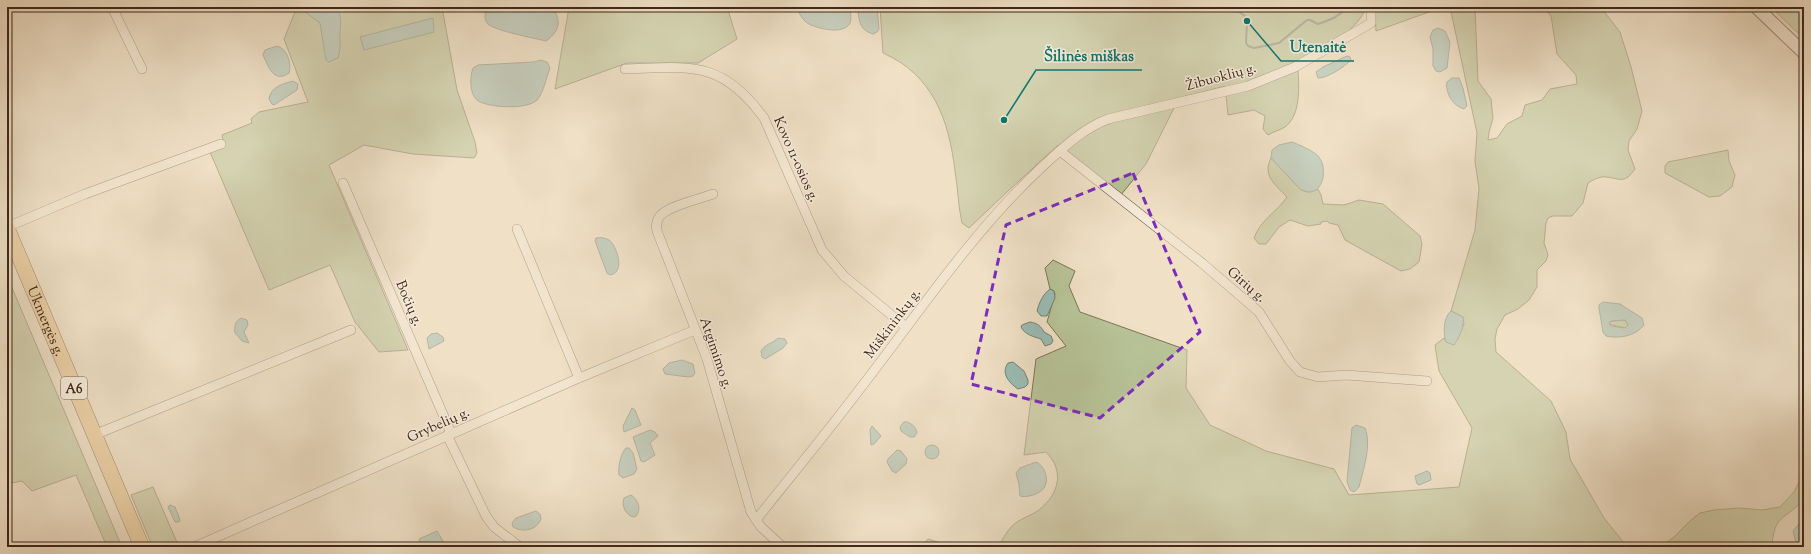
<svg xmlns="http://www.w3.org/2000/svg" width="1811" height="554" font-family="'Sorts Mill Goudy',serif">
<rect width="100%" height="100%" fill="#efe0c6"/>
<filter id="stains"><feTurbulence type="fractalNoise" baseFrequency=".005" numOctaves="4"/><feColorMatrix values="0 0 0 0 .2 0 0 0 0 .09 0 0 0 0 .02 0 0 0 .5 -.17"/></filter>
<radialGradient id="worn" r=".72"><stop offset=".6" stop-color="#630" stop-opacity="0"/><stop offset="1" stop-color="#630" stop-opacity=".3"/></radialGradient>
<path fill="#b7c397" stroke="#7b7558" d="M297 7H442L457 90 475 142 477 153 474 158 413 154 364 145 329 165 408 350 379 352 355 322 330 265 269 290 210 152 224 146 222 135 252 123 251 119 259 112 308 102 284 39Z
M569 7H727L737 39 698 63H627L555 89Z
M880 7H1365C1365 25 1313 58 1298 70 1299 87 1301 115 1285 127 1280 130 1273 132 1268 135L1263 129 1265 116 1254 110 1228 115 1225 86 1179 98 1146 164 1120 196 1058 145 1008 191 969 228 962 223C958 206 958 188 955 171 949 120 933 75 883 53Z
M1375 7H1443L1376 31Z
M1450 7 1475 8 1478 81 1491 99 1493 118 1489 132 1488 140 1497 138 1507 124 1522 116 1525 105 1542 100 1550 89 1577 84 1576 75 1557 54 1551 16 1543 7H1599L1606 14 1620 32 1631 67 1642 111 1637 129 1629 141 1628 150 1635 169C1624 184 1622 179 1606 177 1600 176 1593 180 1588 183L1583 203 1572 216H1553L1548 218 1546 223 1544 243 1548 255 1546 261 1537 270V287L1529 300 1518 309 1505 315 1497 329 1495 339 1496 352 1551 401 1566 432 1570 459 1604 518 1624 543 1631 547H998C1002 541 1006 532 1012 526 1019 519 1031 516 1039 510 1059 494 1065 471 1046 452L1024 455 1036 359 1066 346 1047 322 1055 294 1054 291 1050 289 1045 268 1053 260 1075 271 1069 286 1080 312 1187 350 1186 388 1210 425 1266 451 1334 469 1349 495 1459 487 1472 428 1439 371 1435 345 1444 338 1446 342 1457 340 1464 324 1463 317 1451 311 1475 230 1479 189 1475 161 1477 133Z
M1771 7H1798L1804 16V39Z
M1728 150 1729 161 1735 175 1732 187 1720 196 1709 197 1665 173V166L1668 162Z
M1271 158 1300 189C1307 193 1310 193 1318 189L1321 195 1323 204 1344 205 1359 200 1383 204 1420 236 1422 244 1419 262 1410 269 1401 271 1345 240 1338 225 1329 223 1327 221 1321 222V224L1308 226 1290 220 1279 227 1266 244H1259L1254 238C1261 219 1276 213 1287 197 1275 184 1262 176 1271 158Z
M7 276 122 547H107L76 475 32 491 22 481 7 484Z
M1625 320 1628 325 1625 328 1609 324 1611 321Z
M1804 472V499C1785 521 1774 513 1772 547H1660L1674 537 1691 520 1700 513 1714 510 1739 508 1762 510 1780 507 1794 492Z
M153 487 179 547H152L151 543 131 495Z
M928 539 954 547H921Z"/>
<path fill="#9abdb5" stroke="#768177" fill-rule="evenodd" d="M302 7H335C342 14 341 23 340 32 339 43 342 44 338 58L329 62 326 60 320 23 302 10Z
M488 7C509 7 537 3 556 13 561 25 557 33 546 41 534 38 496 31 488 24 483 19 485 12 488 7Z
M796 7H850C850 12 852 18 850 23 844 35 819 29 809 24 803 21 799 13 796 7Z
M857 7H877L879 29 877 32 873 34C858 29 860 20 857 7Z
M433 18 434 32 364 50 360 37Z
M1438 28 1445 31 1450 42 1447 68 1440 72 1436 71 1433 66V49L1430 37 1433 30Z
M277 46C287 48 292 64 289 73 274 84 268 66 263 55L265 50Z
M1347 56 1350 57 1351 60C1344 67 1328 78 1318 78L1316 72 1323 67Z
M541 60 547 62 550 68C546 78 544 92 537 100 528 110 487 108 477 100 469 93 470 76 473 68L478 65 534 62Z
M1452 78H1459L1463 88 1467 106 1464 109C1453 106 1445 93 1447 82Z
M293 81 298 84 297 90 274 105 272 104 269 99C271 87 282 84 293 81Z
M1292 142C1300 145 1311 150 1317 155 1330 167 1323 202 1300 189L1271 158 1272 150 1279 145Z
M596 238C600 237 606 238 609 240 615 243 627 272 610 275L607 273 595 241Z
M1050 289 1054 291 1055 298 1047 316H1041L1037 311C1039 303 1043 294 1050 289Z
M1603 302 1620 304 1642 318 1644 325C1635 336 1620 339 1606 336L1603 332 1599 308V305ZM1625 320 1628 325 1625 328 1611 326 1609 324 1611 321Z
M1451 311 1463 317C1465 325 1459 338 1454 345L1446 342C1443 333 1443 318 1451 311Z
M241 318 247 320 248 325 244 332 249 343 242 341 235 333C234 327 235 321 241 318Z
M1030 322C1037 323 1041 326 1044 332L1051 336 1053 341 1051 344 1045 346 1041 339C1034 337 1024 334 1021 327L1022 325Z
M437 333 443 337 444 341 429 349 427 338 431 334Z
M778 338 785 339 787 343 783 348 765 359 762 357 761 351C764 345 773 343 778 338Z
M682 360 693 364 695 373 693 376 688 377 665 374 663 369 669 363Z
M1013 362 1024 371 1028 380V384L1025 387 1018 389C1008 382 1001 373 1008 363Z
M632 408 635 410 641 425 624 432 623 426Z
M904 422C910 421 917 428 917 433L914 437H910L901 431 900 427Z
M1356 425 1365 428C1372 445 1363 470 1359 487L1354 492 1350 490 1347 481 1352 428Z
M872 426 881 436 874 444 871 445 870 430Z
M650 430 655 432 658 436 650 443 655 455 644 462 641 461 633 437Z
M925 452a7 7 0 1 1 14 0a7 7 0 1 1-14 0Z
M626 448H629L633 453 637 469 634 474 623 478 619 475C618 467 620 455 626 448Z
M897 450 901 451 907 459 906 464 896 473 892 471 887 462 888 459Z
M1036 462C1044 465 1049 478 1045 486 1042 494 1027 498 1020 496L1019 484 1016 473 1020 468Z
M1427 471 1430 473 1431 480 1419 485 1417 484 1415 476Z
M631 495C639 500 642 511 635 517 626 517 621 505 624 498Z
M170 505 175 507 180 520 179 522H175L168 507Z
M536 511 540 514 541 519C537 530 523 533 513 527L512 523 516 518Z
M1804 518V547H1797L1793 531Z
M437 531 443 541 442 544 435 547H421L419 539Z"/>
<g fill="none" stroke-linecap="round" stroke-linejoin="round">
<path stroke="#768177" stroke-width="2" d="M951 7 952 9 969 11 975 7
M1185 7 1239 12 1245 16 1247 21 1246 43 1248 46 1254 48 1279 43 1307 20H1310L1318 24C1330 20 1339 17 1347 7"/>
<defs>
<path id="minor" d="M112 7 142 69
M625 69C690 67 721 59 764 118L822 250 844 276 906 327
M1060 151 1202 263 1259 312 1290 361 1300 372 1318 377 1346 375 1427 381
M343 183 451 433
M713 194C700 199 668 206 660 216 656 221 656 226 657 231L707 359 751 512 761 527 783 547
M7 227 85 194 221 144
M517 229 579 378
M94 435 351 330
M447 435 486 516 494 527 520 547
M756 520C790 477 826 434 859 390 919 313 971 233 1043 166 1063 148 1082 129 1108 119L1248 86 1295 67 1371 23V7
M194 547 579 378 695 330"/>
<path id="secondary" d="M1756 7 1804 53"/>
<g id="trunk">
<path id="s1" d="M7 228 142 547"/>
</g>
</defs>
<use href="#minor" stroke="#6b5544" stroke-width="10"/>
<use href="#secondary" stroke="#3f2719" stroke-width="14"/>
<use href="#trunk" stroke="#3f2719" stroke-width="16"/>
<use href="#minor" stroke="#f5ebda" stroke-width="9"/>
<use href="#secondary" stroke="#f5ebda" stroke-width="12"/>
<use href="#trunk" stroke="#e8c083" stroke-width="15"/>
</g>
<path d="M0 0H1811V554H0ZM1133 173 1200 332 1100 418 971 384 1006 225Z" fill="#efe0c6" fill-opacity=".55" fill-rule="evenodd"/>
<path fill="none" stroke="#7b2cbf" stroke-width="3" stroke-dasharray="8 5" stroke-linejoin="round" d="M1133 173 1200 332 1100 418 971 384 1006 225Z"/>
<g text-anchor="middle" stroke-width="3" stroke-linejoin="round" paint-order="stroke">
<rect fill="#f5ebda" stroke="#766253" stroke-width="1" x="61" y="377" width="26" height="22" rx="3"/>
<g font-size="13" font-weight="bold" fill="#3f2719">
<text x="74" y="393">A6</text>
</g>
<g font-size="14" fill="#3f2719" stroke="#f5ebda">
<text transform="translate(1221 76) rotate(-15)" y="5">Žibuoklių g.</text>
<text transform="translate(797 159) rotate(66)" y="5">Kovo 11-osios g.</text>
<text transform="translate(1247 284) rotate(41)" y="5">Girių g.</text>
<text transform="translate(410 303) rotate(67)" y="5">Bočių g.</text>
<text dy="5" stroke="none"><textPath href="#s1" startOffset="101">Ukmergės g.</textPath></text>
<text transform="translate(892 323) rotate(-53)" y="5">Miškininkų g.</text>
<text transform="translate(717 353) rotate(71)" y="5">Atgimimo g.</text>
<text transform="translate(438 424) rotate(-24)" y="5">Grybelių g.</text>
</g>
</g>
<path fill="none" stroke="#0f766e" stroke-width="1.5" d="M1247 21L1281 61H1354M1004 120L1036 70H1142"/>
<g fill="#0f766e" stroke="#f5ebda" stroke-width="1.5">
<circle cx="1247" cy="21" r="4"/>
<circle cx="1004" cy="120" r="4"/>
</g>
<g font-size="15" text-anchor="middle" font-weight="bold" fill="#0f766e" stroke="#f5ebda" stroke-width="3" stroke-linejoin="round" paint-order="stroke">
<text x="1318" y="52">Utenaitė</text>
<text x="1089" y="61">Šilinės miškas</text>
</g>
<rect width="1811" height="554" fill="none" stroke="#efe0c6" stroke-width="24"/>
<rect x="8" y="8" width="1795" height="538" fill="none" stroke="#3f2719" stroke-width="2"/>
<rect x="12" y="12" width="1787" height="530" fill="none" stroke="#3f2719"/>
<rect width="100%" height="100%" filter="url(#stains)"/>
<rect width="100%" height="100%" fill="url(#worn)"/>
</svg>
